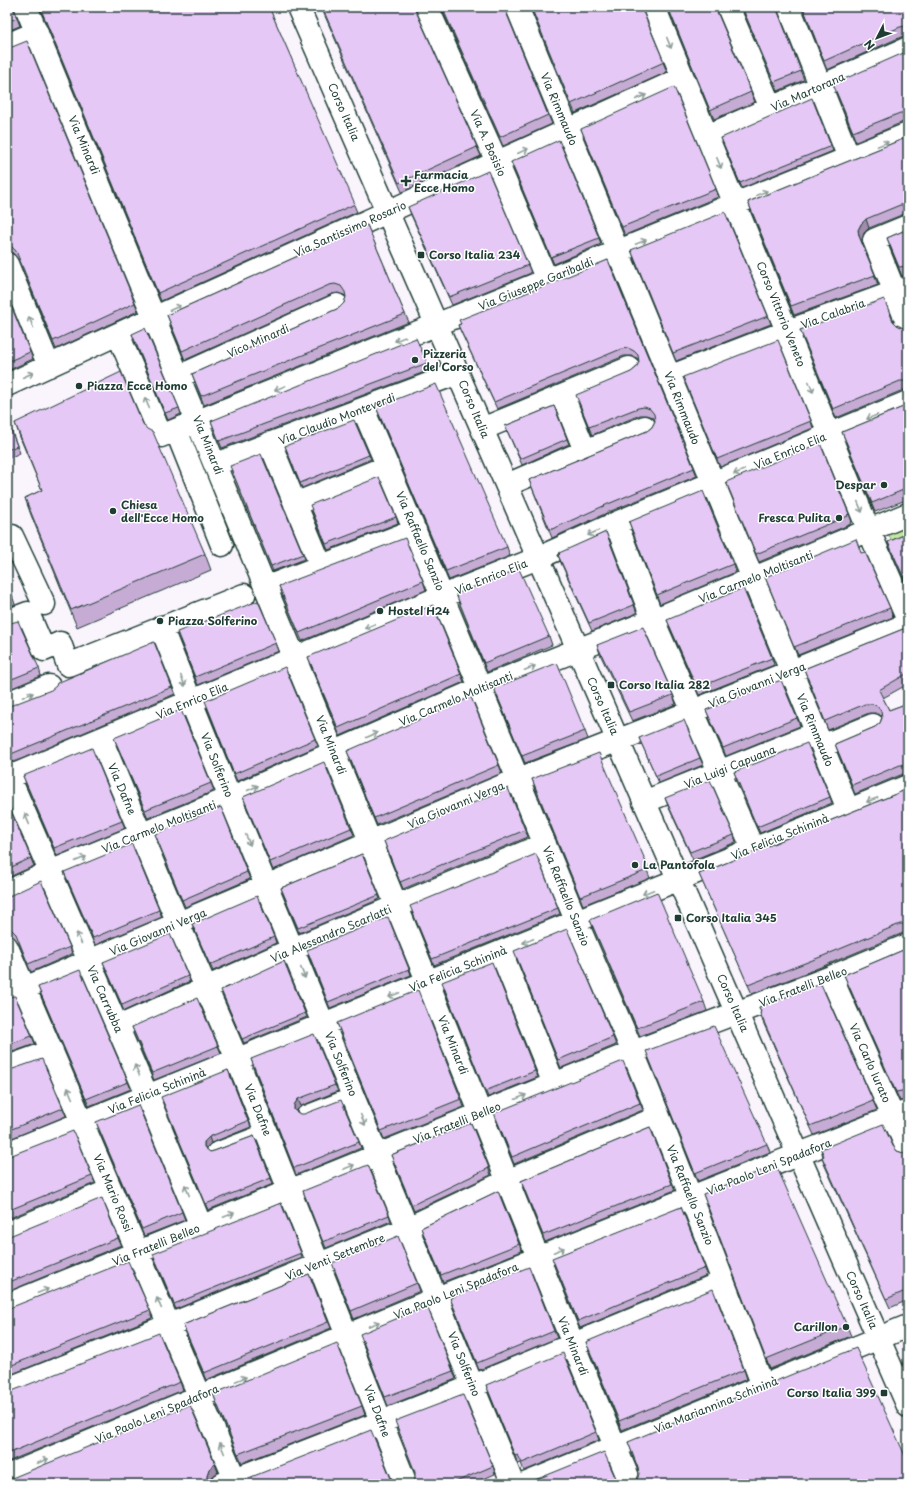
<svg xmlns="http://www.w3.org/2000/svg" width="915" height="1491" font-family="'Playpen Sans',sans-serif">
<rect width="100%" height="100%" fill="#faf4fd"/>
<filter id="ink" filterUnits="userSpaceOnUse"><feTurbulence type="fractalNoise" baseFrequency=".025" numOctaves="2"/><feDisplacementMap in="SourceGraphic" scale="8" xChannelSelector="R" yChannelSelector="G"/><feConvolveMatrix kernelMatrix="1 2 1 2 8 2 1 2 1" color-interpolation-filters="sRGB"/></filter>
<g filter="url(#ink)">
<path fill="#c4e7a1" stroke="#72926a" d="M908 519V544L895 549 886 528Z"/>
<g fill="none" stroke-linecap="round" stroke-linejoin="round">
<defs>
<path id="lane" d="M304 1113 353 1094
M214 1150 266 1130"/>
<path id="street" d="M26 7C160 331 294 654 426 978 495 1147 560 1317 631 1484
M427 7 497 162 547 280
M517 7C628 274 736 542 848 809
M654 7 869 531 908 620
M728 7 771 108
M789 7 849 158
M7 45 37 32
M683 78 118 334 161 436 908 134
M707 136 908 48
M908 226 874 240 908 325
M7 264 49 366
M180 376 337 305
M669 377 788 331 908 287
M7 385 118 334
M563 396 585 451
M363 409C436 578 505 748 575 918 594 964 615 1009 634 1055 679 1164 721 1275 763 1386
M482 429 629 368
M176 430 222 545
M270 443 321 566
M216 464 458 373
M507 485 585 451 645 427
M295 504 388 466
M616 523 653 620 753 849
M7 538 12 536 44 604
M267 587 415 530
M7 621 28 613 44 650 60 643 68 665 244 595
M161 627 230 798 513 1484
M7 703 49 686
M101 739 178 923 237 1059 406 1484
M822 746 873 725
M7 772 147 1095 201 1226
M7 778 443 596 538 558 616 523 908 402
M644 802 816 733
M7 892 50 872 230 798 481 688 653 620 908 514
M7 947 237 1484
M501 952 554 1084
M831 977 908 1150
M7 994 25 988 519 779 693 711 908 624
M118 1027 293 949 545 844
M7 1067 52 1051
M7 1153 908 786
M7 1233 111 1190
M7 1305 633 1052 831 977 908 945
M7 1389 169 1325 408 1228 507 1181 659 1117
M7 1476 437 1298 908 1111
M222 1484 473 1386 723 1282
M525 1484 879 1338"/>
<path id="secondary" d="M298 7 908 1406
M879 1338 908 1326"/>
</defs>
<use href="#lane" stroke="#1f3d34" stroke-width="16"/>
<use href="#street" stroke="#1f3d34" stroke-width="25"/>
<use href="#secondary" stroke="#1f3d34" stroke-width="25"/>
<use href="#lane" stroke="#fff" stroke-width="13"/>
<use href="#street" stroke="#fff" stroke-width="22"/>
<use href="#secondary" stroke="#fff" stroke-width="22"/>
</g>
<path fill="#c6acd4" stroke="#1f3d34" d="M7 7H14V10L20 26 7 31Z
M40 7H269L357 212 161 301Z
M321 7H415V9L477 147 481 156 402 192Z
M441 7H505V10L552 124 503 146Z
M531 7H642V10L667 72 575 113Z
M668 7H716V10L755 102 714 119Z
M742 7H777V10L804 80 778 91Z
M802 7H908V36H903L827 70Z
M7 49 135 303 138 311 56 349 18 259 14 254 9 252H7Z
M908 51V122H903L856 142 837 93Z
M581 129 716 189 718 197 625 235Z
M908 137V214H904L869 228 864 233 862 239V243L878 285 794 315 748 202Z
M721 138 831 146 833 151 742 188Z
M511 162 599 238 601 244 554 264Z
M408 207 528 265 531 273 452 305 411 215Z
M367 225 405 314 409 322 204 405 192 374 339 308 344 303 346 297 344 295 338 293 332 294 185 360 167 315Z
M908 229V275L902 276 887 238Z
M631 250 768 316 771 324 676 361Z
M608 260 697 476 611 511 552 538 529 480 647 431 652 427 655 421 652 417 646 415H640L592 435 579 402 631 372 636 368 639 362 637 358 631 356H624L497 409 461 332 458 325Z
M7 296 33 359 7 371Z
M893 321 897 325 903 328H908V390H903L836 418 800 330Z
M132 334 179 408 181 414 168 420Z
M427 363 430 370 222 448 211 421Z
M683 377 811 421 813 428 720 467Z
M908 405V499L875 512 842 432Z
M554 406 569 444 522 465 505 426Z
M376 407 507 547 510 556 449 580Z
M7 419 20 453 7 459Z
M15 423 143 424 205 554 211 570 77 627 31 515 25 498 42 490 21 440Z
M285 446 369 455 371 459 302 488Z
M232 471 303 554 305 559 273 571Z
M726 482 849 514 852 522H850L851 524 759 562Z
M312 511 396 517 398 523 328 550Z
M7 516 10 524 7 525Z
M629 522 733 564 736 572 660 604Z
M606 532 637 613 592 631 561 563 558 555Z
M908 533V589L891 551 888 542Z
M861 553 890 608 893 617 798 655 765 577Z
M7 581 15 604 7 608Z
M423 581 426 590 302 641 279 586Z
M456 594 549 636 552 645 487 672Z
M667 620 772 658 774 665 699 695Z
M7 624 39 668 41 676 7 690Z
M908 627V684L883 698 889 710 908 703V774H903L855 794 835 744 875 727 880 723 882 717 880 715 875 713H869L828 730 804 669Z
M180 640 276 643 279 651 198 685Z
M597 645 673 695 676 704 632 721 600 654Z
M308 657 461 674 464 682 340 736Z
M172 687 175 694 14 762 7 760V707Z
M494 688 585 731 588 739 525 763Z
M207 708 315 739 318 746 237 781Z
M706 710 797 718 800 726 726 756Z
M114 738 211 783 214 791 148 818Z
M639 738 700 758 703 765 659 783Z
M347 751 499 765 502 773 377 825Z
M734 772 830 797 832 803 760 833Z
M23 776 122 821 125 828 57 856Z
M532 779 646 862 648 870H647L650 878 583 905Z
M908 789V933H903L826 965 752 994 703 883 699 874Z
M243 797 351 828 354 835 273 870Z
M665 798 734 835 736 842 693 860 668 806Z
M7 802 34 866 7 878Z
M525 830 528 837 403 889 384 841Z
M155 834 247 872 250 879 185 907Z
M362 854 380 899 299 933 281 888Z
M64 872 159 910 162 917 95 945Z
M7 896 70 947 72 954 31 972 18 942 14 937 7 935Z
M558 908 560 914 434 965 413 913Z
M590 920 704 1002 707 1011 640 1036Z
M192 924 274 937 276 943 213 971Z
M908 948V1099L900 1101 844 975Z
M309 956 409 969 411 975 330 1008Z
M517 959 613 1037 616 1045 561 1068Z
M284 961 307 1017 244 1043 222 994Z
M103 962 188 976 190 981 124 1011Z
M38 987 128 1082 131 1089 89 1106Z
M444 989 535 1071 538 1077 488 1097Z
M7 997 32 1036 35 1044 7 1054Z
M759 1007 873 1101 877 1110 814 1135 763 1022 760 1013H761Z
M337 1023 461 1099 464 1107 384 1139Z
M132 1027 218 1046 221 1053 154 1080Z
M251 1059 335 1085 338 1091 301 1106 296 1111 300 1114 359 1142 361 1148 296 1175Z
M649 1059 767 1144 770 1152 698 1181Z
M228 1070 251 1127 211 1143 206 1149 210 1152 214 1151 254 1136 273 1184 208 1210 164 1103Z
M7 1071 63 1108 66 1116 7 1140Z
M640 1103 643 1110 514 1164 497 1121Z
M96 1122 182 1212 185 1220 144 1236Z
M471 1123 491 1175 414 1211 391 1155Z
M650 1127 675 1190 545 1242 521 1181Z
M893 1146 897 1151 903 1153H908V1300L890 1308 825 1166 822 1157H823L821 1149Z
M7 1157 92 1176 95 1183 7 1219Z
M303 1191 389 1215 391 1221 326 1248Z
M498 1191 522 1251 443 1282 421 1228Z
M703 1194 847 1326 851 1336 770 1369Z
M281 1203 302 1257 176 1309 154 1259Z
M681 1207 707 1275 580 1328 554 1265Z
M7 1237 118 1238 121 1245 7 1292Z
M335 1271 417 1283 420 1291 354 1319Z
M309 1274 331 1328 206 1380 183 1325Z
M450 1298 554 1331 557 1338 479 1370Z
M7 1309 150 1310 152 1318 7 1376Z
M363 1342 453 1371 456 1379 388 1406Z
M586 1342 744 1370 747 1379 622 1430Z
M180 1382 183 1390 7 1462V1393Z
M486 1385 596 1432 599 1440 524 1471 521 1463 518 1464Z
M213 1394 362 1406 365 1415 242 1463Z
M628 1442 908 1462 632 1484 637 1480 639 1474V1470Z
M493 1466 495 1474 472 1484H413Z"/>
<path fill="#a18cac" stroke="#1f3d34" d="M866 219 869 228 864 233 862 239V245L859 236 858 230 861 224Z
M298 1099 301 1106 296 1111 294 1110V1105Z
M209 1137 211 1143 206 1148 204 1147V1142Z
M215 1464 218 1472 212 1477 210 1483V1484L207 1480V1475L209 1469Z"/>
<path fill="#e6c8f6" stroke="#1f3d34" d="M7 7H13L17 18 7 22Z
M40 7H269L355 204 158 293Z
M322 7H414L477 147 399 183Z
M442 7H504L548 115 500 137Z
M531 7H641L664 62 571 104Z
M668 7H715L751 92 710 110Z
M742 7H776L801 71 774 82Z
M803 7H908V27L906 26 900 27 824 61Z
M27 41 135 303 53 341 16 251 11 246 7 244V49Z
M908 51V113H900L853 132 833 84Z
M674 87 716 189 622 227 581 129Z
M812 98 831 146 740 183 721 138Z
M908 137V205H900L866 219 861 224 858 230 859 236 875 275 791 306 748 202Z
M559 140 599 238 551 257 511 162Z
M488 171 528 265 449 297 408 207Z
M725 212 768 316 673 353 631 250Z
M367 225 405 314 201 396 192 374 339 308 344 303 346 297 345 292 341 286 335 284 329 285 182 351 167 315Z
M908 229V266L899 267 887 238Z
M608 260 694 468 608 504 550 530 529 480 647 431 652 427 655 421 654 414 650 409 644 407 638 408 589 427 576 395 631 372 636 368 639 362 638 355 634 351 628 348 621 349 494 402 458 325 461 324 459 320Z
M7 296 30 352 7 362Z
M884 299 893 321 897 325 903 328H908V381H900L833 409 800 330Z
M145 328 179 408 165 413 132 334Z
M416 338 427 363 219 441 211 421Z
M778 340 811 421 717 459 683 377Z
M121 372 143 424 147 429 153 432 205 554 71 610 25 498 42 490 15 423Z
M436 384 507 547 446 571 376 407Z
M908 405V488L872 503 842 432Z
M554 406 567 439 520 459 505 426Z
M7 419 17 446 7 450Z
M354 420 369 455 300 483 285 446Z
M820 443 849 514 847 515 848 516 756 554 726 482Z
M261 454 303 554 271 566 230 466Z
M379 477 396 517 326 544 310 505Z
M703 491 733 564 657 595 629 522Z
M606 532 634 605 589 623 558 555 560 554 559 553Z
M908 533V587L888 542Z
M405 538 423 581 299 633 279 586Z
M856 539 861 553 865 552 890 608 794 647 765 577Z
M519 569 549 636 484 663 456 594Z
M7 581 13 597 7 599Z
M743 588 772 658 697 688 667 620Z
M258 601 276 643 195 677 177 632Z
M433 605 461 674 338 728 308 657Z
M18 621 39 668 7 681V624Z
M643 627 673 695 629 712 597 645Z
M908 627V673L879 690 889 710 908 703V765H900L852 785 835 744 875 727 880 723 882 718 881 711 877 706 872 704H865L825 721 804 669Z
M154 642 172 687 11 754 7 752V707L51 690 56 686 57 683Z
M557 663 585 731 522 756 494 688Z
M285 667 315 739 234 774 205 701Z
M781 680 797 718 723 748 706 710Z
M471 697 499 765 374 818 347 751Z
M181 710 211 783 145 810 114 738Z
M684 720 700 758 656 776 639 738Z
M807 743 830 797 757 827 734 772Z
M92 748 122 821 54 848 23 776Z
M599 753 646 862 644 863 647 870 580 897 532 779Z
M324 762 351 828 270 862 243 797Z
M710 780 734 835 690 852 665 798Z
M508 788 525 830 400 882 384 841Z
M908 789V924H900L823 956 748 985 699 874Z
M7 802 31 858 7 869Z
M221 807 247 872 182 900 155 834Z
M132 844 159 910 93 938 64 872Z
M362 854 379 895 298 928 281 888Z
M536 854 558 908 432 959 410 906Z
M41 881 70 947 28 964 16 934 11 929 7 927V896H9Z
M657 892 704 1002 637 1028 590 920Z
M257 896 274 937 210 965 192 924Z
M388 917 409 969 328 1002 307 950Z
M567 929 613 1037 558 1060 514 951Z
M170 934 188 976 122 1005 103 962Z
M908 948V1090H907L896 1092 844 975Z
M284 961 305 1013 242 1039 221 990Z
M492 962 535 1071 485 1091 442 982Z
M80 970 128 1082 86 1099 38 987Z
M821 984 873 1101 810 1126 760 1013 761 1012 759 1007Z
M418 990 461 1099 381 1131 337 1023Z
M15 996 32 1036 7 1045V997Z
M197 998 218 1046 152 1073 132 1027Z
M714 1026 767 1144 695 1173 646 1051Z
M314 1034 335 1085 298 1099 294 1105V1110L300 1114H304L341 1100 359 1142 294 1168 251 1059Z
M42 1059 63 1108 7 1131V1071Z
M623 1061 640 1103 512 1157 494 1113Z
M228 1070 248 1121 209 1137 204 1142V1147L210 1152 214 1151 254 1136 271 1178 206 1204 161 1097Z
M138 1105 182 1212 142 1229 96 1122Z
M471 1123 489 1168 412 1205 391 1155Z
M883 1124 893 1146 897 1151 903 1153H908V1290L886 1299 822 1157 824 1156 821 1149Z
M650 1127 672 1184 543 1235 521 1181Z
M73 1131 92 1176 7 1211V1157Z
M368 1165 389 1215 323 1242 303 1191Z
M776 1165 847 1326 766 1359 703 1194Z
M498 1191 519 1244 441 1275 421 1228Z
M102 1198 118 1238 7 1283V1237Z
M281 1203 301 1253 174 1304 153 1254Z
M681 1207 705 1268 578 1321 552 1258Z
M398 1236 417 1283 351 1311 332 1263Z
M128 1261 150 1310 7 1367V1309Z
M529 1267 554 1331 477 1363 450 1298Z
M309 1274 328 1322 204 1373 183 1325Z
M713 1289 744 1370 619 1421 586 1342Z
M427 1306 453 1371 385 1397 360 1334Z
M159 1333 180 1382 7 1454V1393Z
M908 1340V1353L903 1342Z
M337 1343 362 1406 238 1454 213 1394Z
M856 1348 908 1462V1484H631L637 1480 639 1474 638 1468 628 1442Z
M563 1353 596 1432 522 1463 518 1455 515 1456 486 1385Z
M463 1395 493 1466 451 1484H413L415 1478V1472L395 1421Z
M190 1405 215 1464 209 1469 207 1475V1480L210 1484H7V1480Z
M371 1430 392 1481 394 1484H244L246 1479Z
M604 1452 615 1477 619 1482 623 1484H531L530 1482Z"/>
<defs><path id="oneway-shaft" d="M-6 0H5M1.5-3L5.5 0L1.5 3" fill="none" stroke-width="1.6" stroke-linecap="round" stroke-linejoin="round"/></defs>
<g stroke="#8f9e9a">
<use href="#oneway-shaft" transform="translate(669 43) rotate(68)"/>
<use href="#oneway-shaft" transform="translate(641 97) rotate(-24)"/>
<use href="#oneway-shaft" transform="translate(883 144) rotate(-22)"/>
<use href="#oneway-shaft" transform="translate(523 151) rotate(-25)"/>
<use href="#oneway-shaft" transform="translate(719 163) rotate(68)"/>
<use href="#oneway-shaft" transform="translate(762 193) rotate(-22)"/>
<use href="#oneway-shaft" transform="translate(641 242) rotate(-22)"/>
<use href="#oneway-shaft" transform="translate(175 308) rotate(-24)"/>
<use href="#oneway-shaft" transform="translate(31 322) rotate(-112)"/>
<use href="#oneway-shaft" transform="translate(400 339) rotate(158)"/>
<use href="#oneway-shaft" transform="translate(28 375) rotate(-24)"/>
<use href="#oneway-shaft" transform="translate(811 387) rotate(68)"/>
<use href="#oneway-shaft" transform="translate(280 388) rotate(158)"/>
<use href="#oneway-shaft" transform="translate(147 403) rotate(-113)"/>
<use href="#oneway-shaft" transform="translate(872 417) rotate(158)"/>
<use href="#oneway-shaft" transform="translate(739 472) rotate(157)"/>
<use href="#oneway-shaft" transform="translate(860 507) rotate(68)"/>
<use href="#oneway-shaft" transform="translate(593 533) rotate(156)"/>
<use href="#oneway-shaft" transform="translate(370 626) rotate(157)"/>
<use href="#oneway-shaft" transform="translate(530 668) rotate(-22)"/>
<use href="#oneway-shaft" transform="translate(183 681) rotate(68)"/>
<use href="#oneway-shaft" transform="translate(28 695) rotate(-22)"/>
<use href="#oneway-shaft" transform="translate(372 735) rotate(-24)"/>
<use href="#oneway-shaft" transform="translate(253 788) rotate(-24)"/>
<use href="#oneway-shaft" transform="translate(872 800) rotate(159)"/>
<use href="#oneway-shaft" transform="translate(27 819) rotate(-113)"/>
<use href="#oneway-shaft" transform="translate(248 840) rotate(67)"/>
<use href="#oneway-shaft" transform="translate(81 859) rotate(-23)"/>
<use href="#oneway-shaft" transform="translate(648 892) rotate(158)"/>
<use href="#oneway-shaft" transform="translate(79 938) rotate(-114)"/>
<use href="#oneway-shaft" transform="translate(528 941) rotate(158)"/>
<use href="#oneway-shaft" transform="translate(303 973) rotate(68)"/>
<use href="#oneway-shaft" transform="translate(394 995) rotate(158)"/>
<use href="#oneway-shaft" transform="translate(137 1070) rotate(-114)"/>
<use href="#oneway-shaft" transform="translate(70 1093) rotate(-113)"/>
<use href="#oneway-shaft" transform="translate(521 1097) rotate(-22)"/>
<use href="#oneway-shaft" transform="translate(363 1120) rotate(67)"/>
<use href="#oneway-shaft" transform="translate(349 1167) rotate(-22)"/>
<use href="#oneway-shaft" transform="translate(187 1190) rotate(-112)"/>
<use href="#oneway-shaft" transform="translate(229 1215) rotate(-22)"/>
<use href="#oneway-shaft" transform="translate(559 1250) rotate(-22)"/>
<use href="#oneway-shaft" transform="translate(43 1291) rotate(-22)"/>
<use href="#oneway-shaft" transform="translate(159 1303) rotate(-113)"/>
<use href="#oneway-shaft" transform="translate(374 1324) rotate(-22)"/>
<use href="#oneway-shaft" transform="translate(241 1379) rotate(-22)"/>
<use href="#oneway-shaft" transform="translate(222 1448) rotate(-113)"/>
<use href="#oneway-shaft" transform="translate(43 1461) rotate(-23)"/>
</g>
</g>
<g fill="#1f3d34" stroke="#fff" stroke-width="1.5">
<path d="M404 175h4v4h4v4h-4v4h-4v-4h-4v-4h4z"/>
<rect x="417" y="251" width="8" height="8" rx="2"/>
<circle cx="415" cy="360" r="4"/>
<circle cx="79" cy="386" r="4"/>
<circle cx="884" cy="485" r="4"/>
<circle cx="113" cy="511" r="4"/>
<circle cx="839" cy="518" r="4"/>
<circle cx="380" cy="611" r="4"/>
<circle cx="160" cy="621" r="4"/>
<rect x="607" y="681" width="8" height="8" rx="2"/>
<circle cx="635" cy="865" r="4"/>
<rect x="674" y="914" width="8" height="8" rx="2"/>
<circle cx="846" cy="1327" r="4"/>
<rect x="880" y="1389" width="8" height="8" rx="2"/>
</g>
<g text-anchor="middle" stroke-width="3" stroke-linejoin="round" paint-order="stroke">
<g font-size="11" fill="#1f3d34" stroke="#fff">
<text transform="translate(808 92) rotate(-24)" y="4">Via Martorana</text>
<text transform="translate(559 109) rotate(67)" y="4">Via Rimmaudo</text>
<text transform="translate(344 112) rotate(66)" y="4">Corso Italia</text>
<text transform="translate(488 143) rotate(66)" y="4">Via A. Bosisio</text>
<text transform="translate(84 145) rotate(67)" y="4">Via Minardi</text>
<text transform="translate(350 229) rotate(-24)" y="4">Via Santissimo Rosario</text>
<text transform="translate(536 284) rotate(-22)" y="4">Via Giuseppe Garibaldi</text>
<text transform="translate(781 314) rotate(68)" y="4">Corso Vittorio Veneto</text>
<text transform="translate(833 314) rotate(-20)" y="4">Via Calabria</text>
<text transform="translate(258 341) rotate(-24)" y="4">Vico Minardi</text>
<text transform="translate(682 408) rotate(68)" y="4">Via Rimmaudo</text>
<text transform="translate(474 409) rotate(67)" y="4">Corso Italia</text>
<text transform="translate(337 419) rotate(-21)" y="4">Via Claudio Monteverdi</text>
<text transform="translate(208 445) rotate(68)" y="4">Via Minardi</text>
<text transform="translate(790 451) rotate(-23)" y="4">Via Enrico Elia</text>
<text transform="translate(420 541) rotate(67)" y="4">Via Raffaello Sanzio</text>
<text transform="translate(491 577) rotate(-22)" y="4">Via Enrico Elia</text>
<text transform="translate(756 577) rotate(-22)" y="4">Via Carmelo Moltisanti</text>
<text transform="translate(757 685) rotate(-22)" y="4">Via Giovanni Verga</text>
<text transform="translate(456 699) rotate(-23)" y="4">Via Carmelo Moltisanti</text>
<text transform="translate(192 701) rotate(-23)" y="4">Via Enrico Elia</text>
<text transform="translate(603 706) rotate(66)" y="4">Corso Italia</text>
<text transform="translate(815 730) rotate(67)" y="4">Via Rimmaudo</text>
<text transform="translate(331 745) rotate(68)" y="4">Via Minardi</text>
<text transform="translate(217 765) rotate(68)" y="4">Via Solferino</text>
<text transform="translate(730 767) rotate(-22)" y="4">Via Luigi Capuana</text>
<text transform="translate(122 789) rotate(67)" y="4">Via Dafne</text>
<text transform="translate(456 805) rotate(-23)" y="4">Via Giovanni Verga</text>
<text transform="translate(159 827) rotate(-22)" y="4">Via Carmelo Moltisanti</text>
<text transform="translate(780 837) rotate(-22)" y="4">Via Felicia Schininà</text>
<text transform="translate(566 896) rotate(68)" y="4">Via Raffaello Sanzio</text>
<text transform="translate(158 932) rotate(-23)" y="4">Via Giovanni Verga</text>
<text transform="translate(331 934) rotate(-23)" y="4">Via Alessandro Scarlatti</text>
<text transform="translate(458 969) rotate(-22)" y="4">Via Felicia Schininà</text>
<text transform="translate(803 987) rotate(-21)" y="4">Via Fratelli Belleo</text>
<text transform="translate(105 999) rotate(66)" y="4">Via Carrubba</text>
<text transform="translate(733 1003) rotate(66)" y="4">Corso Italia</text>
<text transform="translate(453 1045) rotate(68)" y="4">Via Minardi</text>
<text transform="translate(870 1063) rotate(66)" y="4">Via Carlo Iurato</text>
<text transform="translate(341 1064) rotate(68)" y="4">Via Solferino</text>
<text transform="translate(157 1091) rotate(-22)" y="4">Via Felicia Schininà</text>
<text transform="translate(258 1110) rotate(68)" y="4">Via Dafne</text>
<text transform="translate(457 1123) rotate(-22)" y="4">Via Fratelli Belleo</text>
<text transform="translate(769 1167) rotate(-22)" y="4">Via Paolo Leni Spadafora</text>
<text transform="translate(113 1193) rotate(67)" y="4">Via Mario Rossi</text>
<text transform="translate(690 1195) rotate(68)" y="4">Via Raffaello Sanzio</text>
<text transform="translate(156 1245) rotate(-22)" y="4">Via Fratelli Belleo</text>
<text transform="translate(335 1257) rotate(-22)" y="4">Via Venti Settembre</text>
<text transform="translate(456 1291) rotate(-22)" y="4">Via Paolo Leni Spadafora</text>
<text transform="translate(862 1300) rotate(66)" y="4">Corso Italia</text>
<text transform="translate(573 1346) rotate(68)" y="4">Via Minardi</text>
<text transform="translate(464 1364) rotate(68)" y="4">Via Solferino</text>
<text transform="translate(716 1405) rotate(-22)" y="4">Via Mariannina Schininà</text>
<text transform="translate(377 1411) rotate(69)" y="4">Via Dafne</text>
<text transform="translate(157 1414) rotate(-23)" y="4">Via Paolo Leni Spadafora</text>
</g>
<g font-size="11" font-weight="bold" fill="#1f3d34" stroke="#fff" text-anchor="start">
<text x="414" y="179">Farmacia<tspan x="414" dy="13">Ecce Homo</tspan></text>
<text x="429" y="259">Corso Italia 234</text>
<text x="423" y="358">Pizzeria<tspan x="423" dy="13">del Corso</tspan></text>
<text x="87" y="390">Piazza Ecce Homo</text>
<text x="876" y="489" text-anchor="end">Despar</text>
<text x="121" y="509">Chiesa<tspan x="121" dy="13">dell'Ecce Homo</tspan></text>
<text x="831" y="522" text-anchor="end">Fresca Pulita</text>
<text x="388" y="615">Hostel H24</text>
<text x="168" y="625">Piazza Solferino</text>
<text x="619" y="689">Corso Italia 282</text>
<text x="643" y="869">La Pantofola</text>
<text x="686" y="922">Corso Italia 345</text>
<text x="838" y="1331" text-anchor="end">Carillon</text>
<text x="876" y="1397" text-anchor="end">Corso Italia 399</text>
</g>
</g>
<rect width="915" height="1491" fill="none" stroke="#fff" stroke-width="24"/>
<rect x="12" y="12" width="891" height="1467" fill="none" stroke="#1f3d34" stroke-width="1.5" filter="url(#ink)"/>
<g transform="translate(877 38) rotate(228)" stroke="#ffffff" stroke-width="3" paint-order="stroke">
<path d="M0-3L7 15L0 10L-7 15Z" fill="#1f3d34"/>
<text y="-6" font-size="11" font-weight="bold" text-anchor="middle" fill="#1f3d34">N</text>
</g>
</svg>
